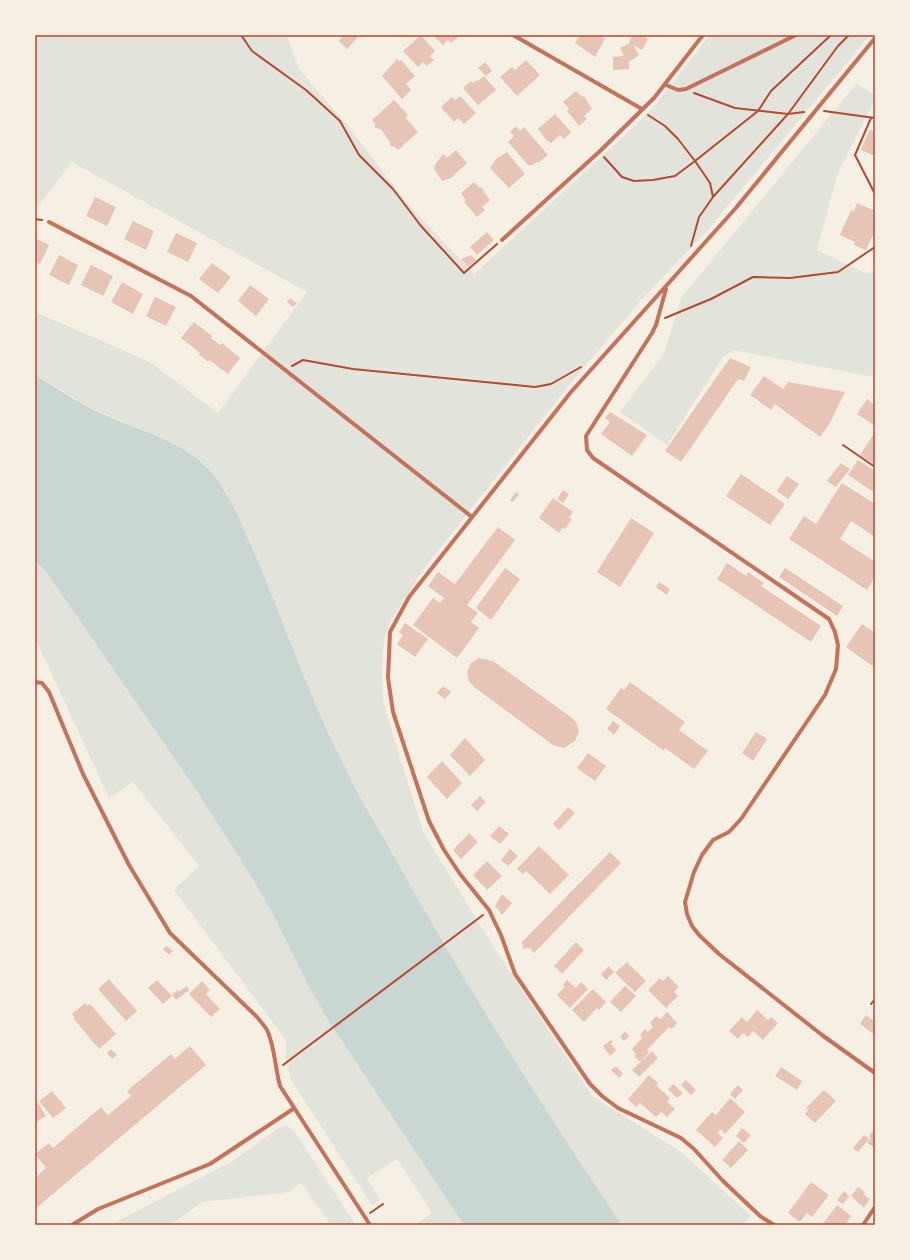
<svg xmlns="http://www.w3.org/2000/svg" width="910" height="1260" font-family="'Work Sans',sans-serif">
<rect width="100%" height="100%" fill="#f6efe4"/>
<path fill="#e2e4dc" d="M35 35H287L299 69 348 126 407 203 474 274 637 124 657 103 710 35H870L707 231 644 297 570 384 425 567 390 622 384 640 382 663 383 701 423 832 493 946 593 1097 680 1151 751 1216 743 1225H622L529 1085 498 1035 431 922 344 767 320 717 273 597 225 490 173 443 90 408 35 375V312L150 362 218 413 307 292 72 162 37 208H35Z
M856 84 875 95V99L837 175 817 250 867 274 875 270V377L733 350 723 357 667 445 620 412 664 354 681 298Z
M35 561 44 569 72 609 198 793 251 876 273 914 308 985 326 1017 464 1225H414L432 1213 397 1159 367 1178 380 1200 372 1205 291 1080 285 1056 287 1042 174 890 199 866 133 782 109 798 35 638Z
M287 1126 294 1131 356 1225H331L301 1183 289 1192 203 1202 170 1225H110L231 1162 280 1127Z"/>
<path fill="#c9d6d2" d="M35 375C53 386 71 398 90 408 126 427 180 438 208 469 231 494 242 526 256 557 286 626 309 697 343 764 360 799 381 832 400 867 468 989 543 1108 622 1225H464L326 1017 308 985 273 914 251 876 198 793 72 609 44 569 35 561Z"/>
<path fill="#e6c5b7" d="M344 35H355L358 37 347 49 339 41Z
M421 35 435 51 430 56 434 60 427 66 423 62 418 67 403 51Z
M433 35H458L459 36 451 43 448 40 443 45Z
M580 35H598L605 39 595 57 575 43Z
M633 35H641L648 39 642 50 633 45 639 55 629 62V69L613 70V57L624 56 620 48 630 43 629 42Z
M397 59 399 61 401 60 415 76 406 84 411 90 402 99 382 76Z
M526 60 540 75 517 96 500 77 512 67 515 70Z
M485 62 492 71 486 76 478 68Z
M484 76 496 90 478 105 463 88 471 81 473 83 477 80 478 81Z
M576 91 582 97 584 96 592 109 584 116 587 119 579 126 567 111 569 109 563 102Z
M460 96 476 113 464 124 458 118 454 122 441 107 452 97 455 100Z
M394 100 408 115 406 118 418 132 398 150 395 147 390 146V142L381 129 375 128V123L372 120Z
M555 114 571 132 564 139 560 135 551 143 547 141 538 129Z
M516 126 520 131 524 127 548 155 538 163 537 162 533 165H528L508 142 514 136 510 132Z
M870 129 875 132V156L861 150Z
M456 150 467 163 451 178 442 181 434 169 435 165 443 154 447 158Z
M507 152 525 174 509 188 490 168 496 159Z
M474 182 480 188 481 187 490 200 482 207 485 210 477 217 464 202 466 200 461 193Z
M95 197 116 207 107 226 86 216Z
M857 203 875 211V235H873L866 250 854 245 855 242 840 235 851 210 854 211Z
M133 221 154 231 146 250 124 239Z
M487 232 494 240 477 255 470 247Z
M176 233 197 243 188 262 167 252Z
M35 238 49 245 40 264 35 262Z
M59 255 78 265 69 285 49 275Z
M471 255 476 260 468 267 461 259Z
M212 263 231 277 218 293 199 279Z
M91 265 113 276 103 296 81 285Z
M122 282 143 294 133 314 111 302Z
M250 285 269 299 256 316 238 301Z
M155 297 176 307 166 326 146 316Z
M290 298 297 303 293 307 287 302Z
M194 322 212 336 211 338 220 345 222 343 240 358 228 374 209 360 208 362 198 354 200 353 181 338Z
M730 358 751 367 744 381 738 379 681 462 665 451Z
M764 376 783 389 788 382 845 392 830 423 820 437 775 404 771 410 750 395Z
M867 399 875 405V426L857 414Z
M610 412 647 435 632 456 601 434 610 422 605 418Z
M875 432V465L860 455Z
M858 460 875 471V493L848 475Z
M841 463 850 469 836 487 827 481Z
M741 474 785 504 770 525 726 496Z
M787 476 799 484 788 499 777 491Z
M842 483 875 504V537L851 521 840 539 875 562V577L867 590 789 539 804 516 816 524Z
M563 490 569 494 563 503 557 499Z
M516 492 519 494 513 502 510 500Z
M553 498 573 512 569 518 572 519 565 529 562 528 559 533 539 518Z
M631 518 654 533 620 587 597 572Z
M498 527 515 540 467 605 478 613 471 622 479 628 457 658 413 625 433 598 440 603 444 598 428 586 438 572 455 584Z
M727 563 746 576 748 572 764 583 761 586 821 626 811 642 717 579Z
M505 568 520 579 491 620 476 608Z
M785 568 843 606 837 616 779 577Z
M659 582 670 589 667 595 656 587Z
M405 623 428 639 415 657 397 644 403 635 399 632Z
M862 624 875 633V668L846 647Z
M479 658 493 661 572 718 576 722 579 731 575 741 564 748 553 745 474 687 469 681 467 672 471 663Z
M630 682 685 722 679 730 708 751 694 769 665 748 664 751 606 709 621 688 624 690Z
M443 686 451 692 445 699 437 693Z
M613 721 620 726 614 735 607 729Z
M756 732 767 739 753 761 742 753Z
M465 738 485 760 470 776 450 755Z
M588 753 606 766 595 781 577 768Z
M442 761 462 783 447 799 427 777Z
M480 796 486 802 477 811 471 805Z
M568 807 575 813 559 830 553 824Z
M499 826 509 834 500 844 490 836Z
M469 833 478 842 461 859 453 850Z
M539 846 569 875 550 894 526 871 523 874 517 869Z
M510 849 518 856 508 866 501 860Z
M610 852 621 863 534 953 529 948 523 949 522 942Z
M487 861 502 876 487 890 473 875Z
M502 894 512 903 502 915 495 906Z
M576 942 584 950 562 974 554 966Z
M167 946 173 951 169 955 163 949Z
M627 962 646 981 635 992 615 973Z
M609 966 614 972 606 980 601 974Z
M668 976 679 987 674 992 678 996 666 1008 648 990 660 978 663 981Z
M109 979 137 1011 126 1021 98 989Z
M157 980 172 996 163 1004 148 988Z
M567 980 576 988 581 982 588 989 570 1008 557 995 565 987 563 985Z
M202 981 210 990 206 994 220 1009 211 1017 189 994Z
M187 986 189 990 176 1000 172 994 178 990 179 992Z
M625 986 636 996 621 1012 610 1002Z
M593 989 606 1002 599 1010 597 1008 584 1022 572 1010Z
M85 1003 88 1006 90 1004 116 1034 99 1049 73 1018 75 1017 72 1014Z
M757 1010 768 1020 771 1017 778 1023 763 1040 753 1031 748 1037 743 1033 738 1039 729 1031 742 1017 747 1022Z
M667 1012 677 1023 672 1029 669 1027 647 1050 649 1052 640 1062 634 1056 636 1054 632 1049 642 1038 640 1035 645 1029 648 1032 653 1027 650 1023 656 1016 660 1019Z
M866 1015 875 1022V1035L860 1024Z
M625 1031 629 1036 624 1041 620 1037Z
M611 1040 613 1042 611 1044 616 1050 610 1056 603 1046Z
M190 1046 206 1065 35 1209V1178L46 1168 35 1154 49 1143 53 1148 101 1107 108 1115 131 1096 127 1091 171 1054 175 1059Z
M111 1049 117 1055 112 1059 107 1053Z
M652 1051 658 1058 639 1077 632 1070Z
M616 1066 623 1074 619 1078 611 1070Z
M781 1067 802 1081 797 1090 775 1076Z
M649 1075 658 1083 656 1085 670 1098 667 1102 675 1109 667 1117 661 1112 656 1117 640 1103 636 1107 628 1099Z
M686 1080 696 1090 691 1095 681 1085Z
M673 1084 683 1093 677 1098 668 1089Z
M738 1085 743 1090 735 1099 730 1094Z
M824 1090 836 1101 815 1123 805 1114 808 1110 806 1108Z
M52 1091 66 1108 53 1118 39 1101Z
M35 1098 46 1116 35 1123Z
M730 1098 745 1112 725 1134 721 1129 718 1133 723 1138 715 1147 696 1130 712 1112 716 1115Z
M742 1128 751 1135 744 1143 736 1136Z
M875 1128V1148L867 1143 871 1138 869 1136Z
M864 1135 869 1139 858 1152 853 1148Z
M739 1141 748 1150 731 1168 722 1160Z
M811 1182 829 1195 812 1217 807 1213 800 1222 788 1213Z
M858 1187 865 1192 863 1194 870 1199 864 1208 851 1196Z
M844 1191 849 1196 843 1204 837 1200Z
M837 1205 851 1216 845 1225H822Z"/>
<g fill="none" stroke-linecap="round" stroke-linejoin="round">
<path stroke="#b5482f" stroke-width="2" d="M241 35 252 51 306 90 340 121 359 155 393 189 421 226 464 273 497 244
M694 93 735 108 788 114 804 112
M824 111 875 118
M648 115 665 126 678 139 695 161 758 111 771 91 831 35
M871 118 855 155 875 194
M604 157 622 177 634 181 653 180 675 176 695 161 710 183 713 197
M35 219 42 220
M691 246 699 217 713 197 788 114 838 46 849 35
M665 318 711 299 753 277 790 278 838 272 875 247
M292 366 303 360 353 369 535 387 551 384 581 367
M843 445 875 467
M871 1004 875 999
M283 1065 483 915
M370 1213 383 1204"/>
<path stroke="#c5725c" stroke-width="4" d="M513 35 642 109
M666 85 678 90 686 89 796 35
M49 222 191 296 472 517
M502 240 599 152 654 98 703 35
M666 289 656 325 652 333 586 436 587 450 593 458 829 619 835 632 838 645 836 669 825 695 741 819 729 832 713 840 702 855 694 872 685 902 687 914 692 926 699 935 719 954 822 1035 875 1073
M35 682 42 683 49 692 83 774 129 865 170 933 257 1017C260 1021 264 1025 267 1030 275 1047 275 1068 280 1086L370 1225
M72 1225 98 1209 210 1164 293 1109
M774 1225 760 1216 723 1181 694 1149 681 1138 618 1108 602 1096 590 1084 515 974 501 935 489 910 460 874 444 850 429 821 393 712 388 678 390 632 409 597 571 392 735 209 875 38
M863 1225 875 1207"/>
</g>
<rect width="910" height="1260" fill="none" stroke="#f6efe4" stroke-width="72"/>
<rect x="36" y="36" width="838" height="1188" fill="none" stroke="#b5482f" stroke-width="1.5"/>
</svg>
